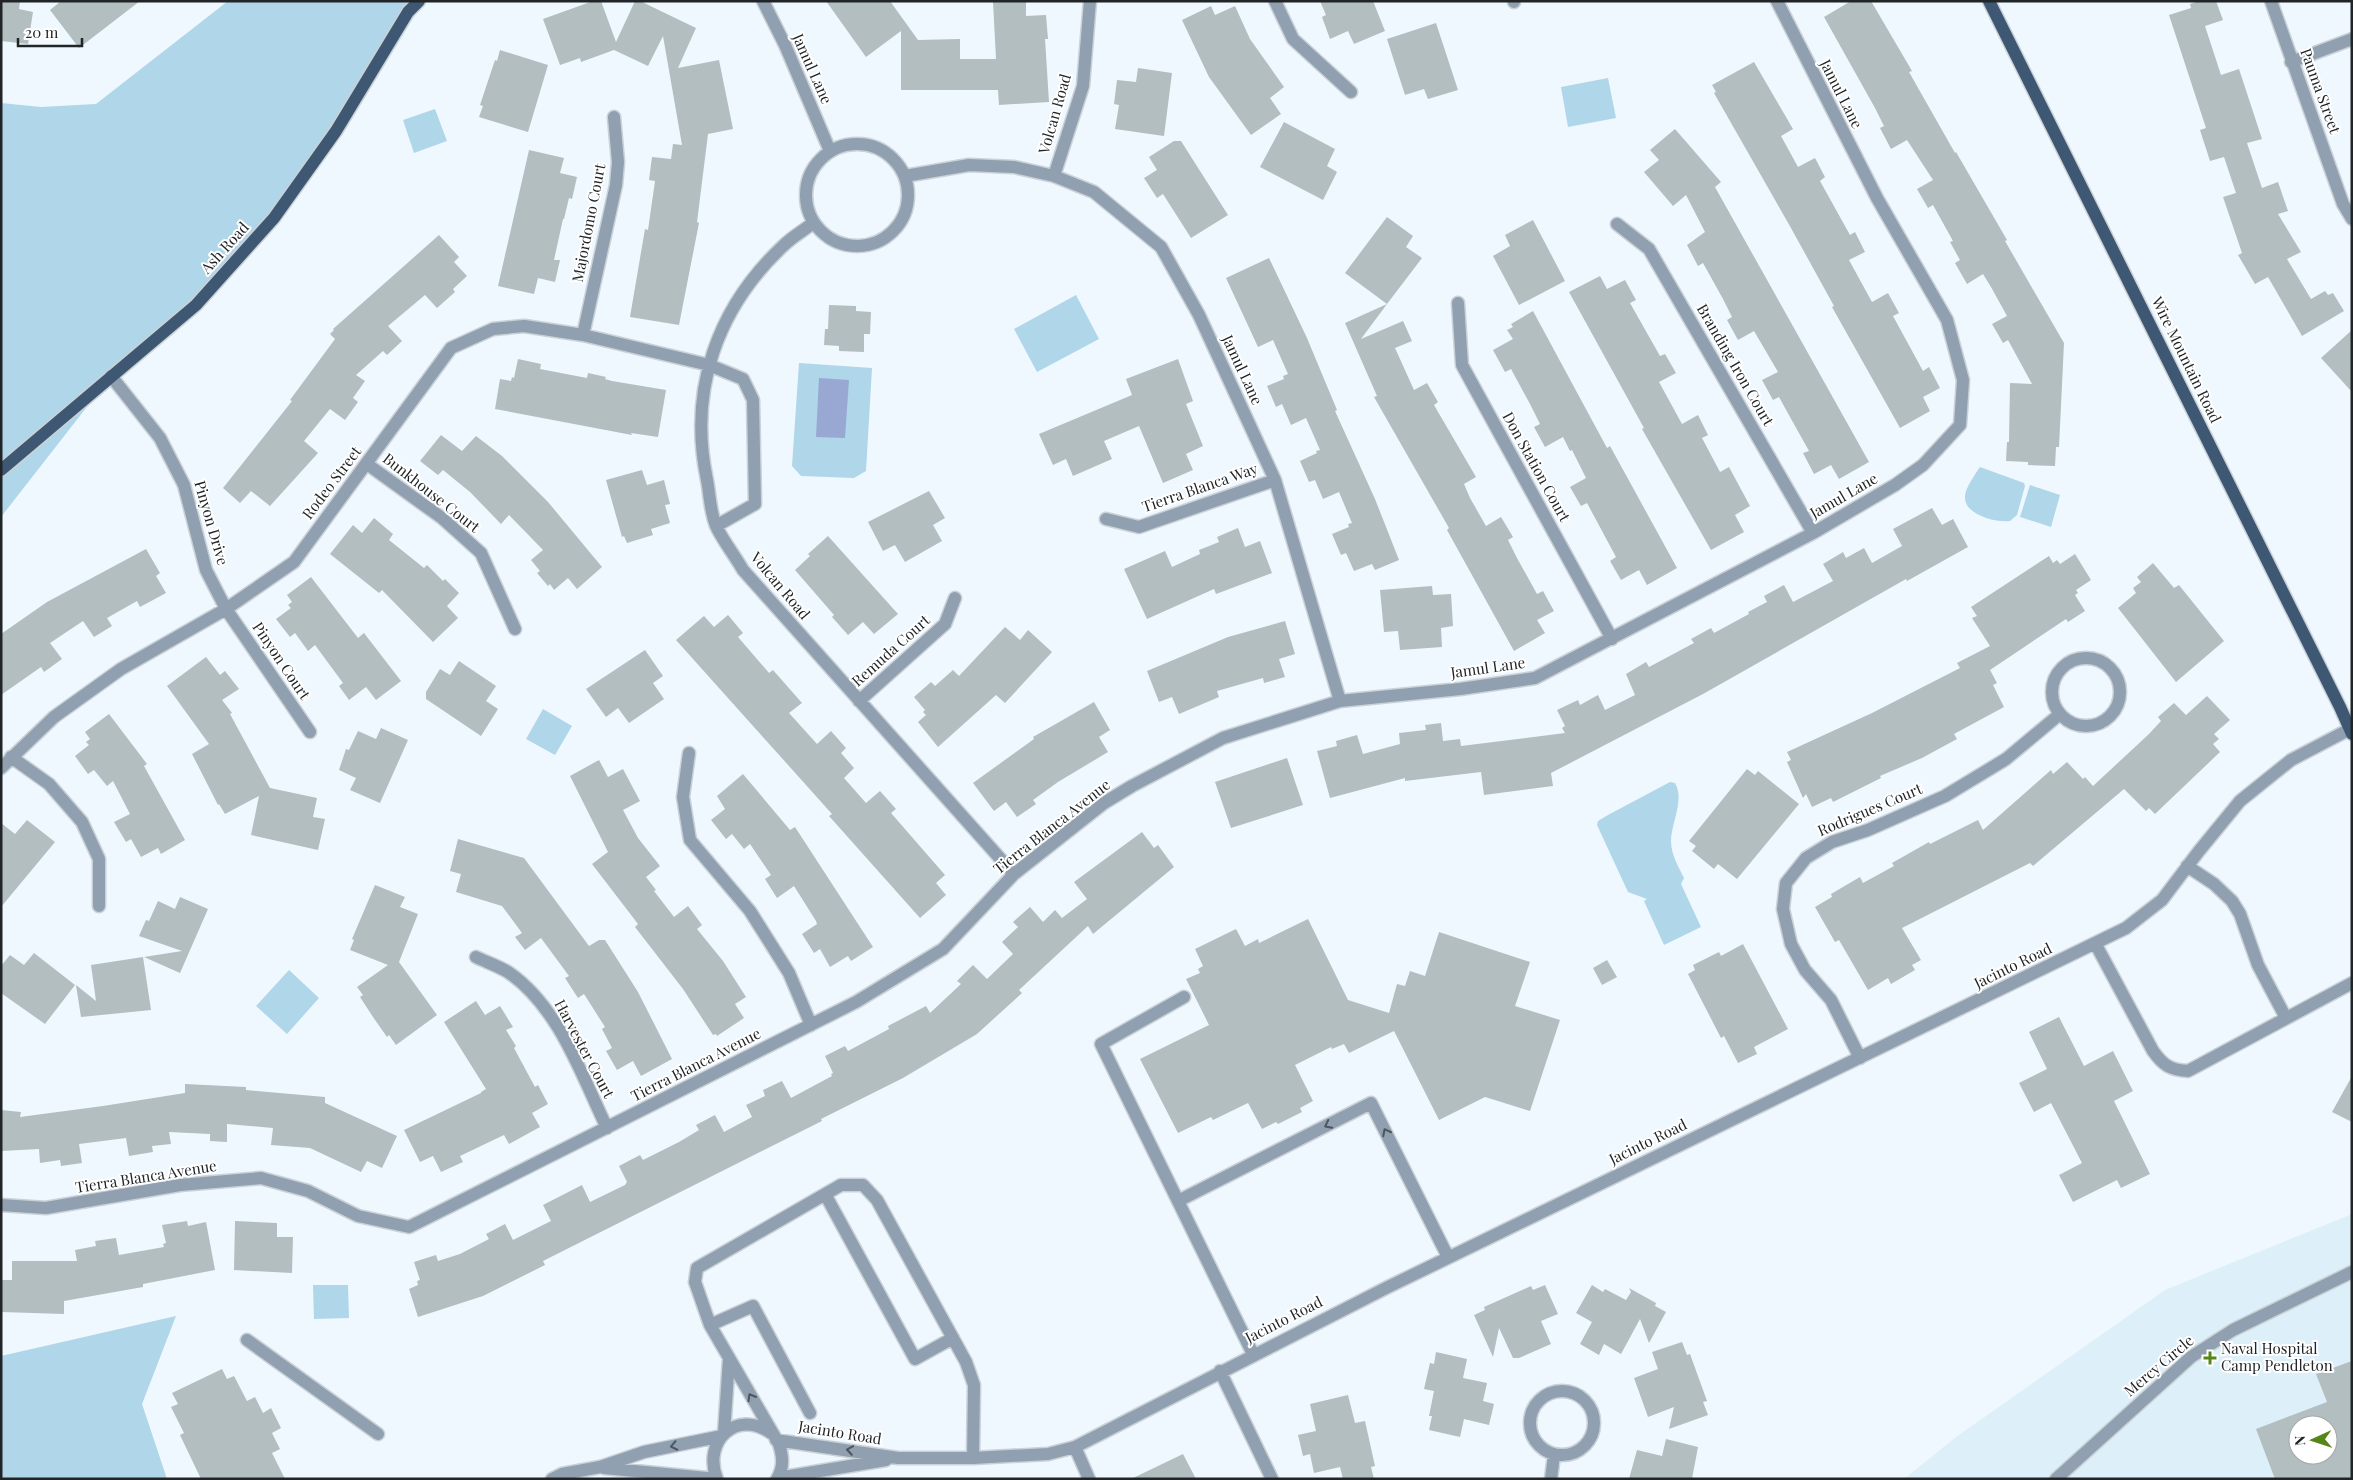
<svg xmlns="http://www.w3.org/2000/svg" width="2353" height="1480" font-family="'Playfair Display',serif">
<rect width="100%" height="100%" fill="#eff8fe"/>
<path fill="#ddeff8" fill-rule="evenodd" d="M2352 1214V1479H1904L1956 1437 2165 1290ZM2298 1425H2328V1455H2298Z"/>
<path fill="#b0d6e9" d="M228 1H419L336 131 196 305 111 376 1 517V103L41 107 96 104Z
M1608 78 1616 118 1568 127 1561 87Z
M435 109 447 141 414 153 403 120Z
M1076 295 1099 339 1037 372 1014 329Z
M799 363 872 368 866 471 854 478 801 476 792 466Z
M1980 467 2024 483 2025 486 2017 515 2010 521C1997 523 1965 515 1965 498 1964 489 1975 475 1980 467Z
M2030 485 2060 495 2051 527 2020 517Z
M543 709 572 726 555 755 526 739Z
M1670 782 1675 783C1685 800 1671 823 1671 841 1671 854 1678 866 1684 878L1681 884 1701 927 1664 945 1644 901 1647 899 1628 892 1597 825 1598 821 1608 815Z
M289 970 319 998 287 1034 256 1006Z
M313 1285H348L349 1318 314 1319Z
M176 1316 142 1404 167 1479H1V1356Z"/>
<path fill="#98a8d3" d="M819 378 849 380 845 438 816 437Z"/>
<path fill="#b3bec0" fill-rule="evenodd" d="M1 1H20L19 9 33 12 28 44 1 41Z
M61 1H140L79 48 50 10Z
M593 1H601L616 42 635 1H640L696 28 678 68 719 60 733 129 708 134 697 222 699 223 679 325 630 317 645 229 648 230 655 181 649 180 652 157 671 159 673 144 682 145 663 36 648 66 614 50 581 62 580 58 560 65 543 19Z
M826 1H890L918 40 960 39V59H996L993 2 1026 1V16L1046 15 1048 39H1045L1049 102 999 105 998 90H901V31L866 57Z
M1320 1H1373L1385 31 1354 44 1348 31 1330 39 1322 17 1326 15Z
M1851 1H1871L1912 71 1909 72 1955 153 1956 152 2007 240 2005 241 2064 343 2059 447H2056L2055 466 2028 465V462L2006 461 2007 442H2009L2010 383 2032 384 2008 340 2003 343 1992 324 2007 316 1991 287 1983 274 1967 284 1955 263 1960 260 1950 242 1953 241 1933 205 1928 208 1917 189 1933 180 1907 140 1891 149 1880 128 1884 126 1875 108 1824 17Z
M2199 1H2216L2223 20 2205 26 2221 75 2239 69 2262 139 2247 143 2262 188 2278 182 2288 211 2278 214 2301 252 2287 259 2311 299 2325 291 2328 295 2333 293 2344 311 2302 336 2268 277 2255 284 2238 255 2242 253 2223 197 2236 193 2224 157 2210 161 2200 130 2206 128 2169 15 2191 8 2190 4Z
M1211 6 1215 15 1235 6 1250 39 1284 87 1270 98 1281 114 1251 135 1209 77 1182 20Z
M1436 23 1458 90 1428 99 1424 89 1405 95 1387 39Z
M500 50 548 65 528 132 479 117 483 106 480 105 495 60 497 61Z
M1754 62 1793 129 1781 136 1798 167 1815 158 1825 177 1820 181 1850 235 1855 232 1865 252 1849 260 1872 302 1888 293 1899 313 1893 316 1923 371 1929 367 1940 388 1923 397 1930 411 1900 428 1832 307 1834 306 1791 228 1714 93 1716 92 1712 85Z
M1138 68 1172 73 1164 136 1115 129 1119 105 1114 104 1117 80 1136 82Z
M1284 122 1335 149 1327 166 1337 172 1323 200 1260 167Z
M1675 129 1721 182 1715 187 1869 462 1839 479 1831 465 1814 474 1803 453 1809 451 1790 417 1779 397 1773 400 1762 380 1778 372 1754 331 1738 340 1727 320 1732 317 1723 299 1703 263 1698 266 1687 245 1705 232 1686 195 1673 206 1644 172 1659 160 1650 150Z
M1174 141H1181L1228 215 1191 238 1163 194 1157 198 1144 178 1157 170 1149 157Z
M529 150 564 158 560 173 577 177 572 199 569 198 564 219H563L554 260H560L555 282 538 278 534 294 498 286Z
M1387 217 1413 236 1406 247 1422 258 1387 304 1345 273Z
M1533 220 1565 281 1519 305 1493 256 1510 246 1505 235Z
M439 235 459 257 454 262 467 276 453 289 455 292 437 308 425 295 388 326 402 341 387 355 383 351 356 375 365 381 353 398 358 402 345 420 330 409 304 441 318 453 270 506 251 491 240 503 223 488 292 401 290 400 335 339 330 334 334 330 333 329Z
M1269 258 1307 338 1337 410 1335 411 1375 499 1399 560 1375 570 1372 564 1354 571 1346 553 1341 555 1332 534 1349 527 1348 524 1352 523 1339 492 1323 499 1315 480 1309 482 1300 461 1317 453 1316 451 1320 450 1306 418 1291 425 1282 404 1276 407 1267 386 1284 379 1283 376 1288 374 1273 340 1258 347 1226 278Z
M1600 276 1607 289 1625 280 1636 300 1630 303 1660 356 1665 354 1676 373 1659 382 1682 424 1698 415 1708 435 1702 438 1720 472 1729 467 1750 506 1735 515 1744 532 1711 550 1642 429 1644 428 1569 292Z
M1387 304 1361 339 1403 321 1412 341 1395 348 1414 390 1427 383 1438 402 1434 405 1476 477 1464 484 1470 498 1486 526 1501 517 1513 537 1508 540 1517 558 1537 594 1543 591 1554 611 1537 620 1545 633 1514 651 1447 530 1449 528 1374 397 1377 396 1345 323Z
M829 305 856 306V311L871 312 870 334H864V352L839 351V346L824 345 825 329H828Z
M1533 311 1607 448 1610 446 1677 568 1647 585 1639 570 1621 580 1610 561 1616 557 1587 503 1581 506 1570 487 1586 478 1572 450 1570 451 1563 437 1545 447 1534 427 1540 424 1530 404 1511 369 1505 372 1493 350 1513 339 1507 330 1513 327 1511 324Z
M2352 330V392L2321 358Z
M518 359 541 364 540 369 587 378 588 373 606 377 605 379 612 381 666 390 658 437 631 433 632 435 495 409 500 379 511 381 512 377 514 378Z
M1178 359 1193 401 1186 404 1203 446 1186 454 1193 470 1163 483 1139 426 1104 441 1112 459 1073 476 1066 459 1053 465 1039 434 1132 395 1126 379Z
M441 435 462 451 476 436 502 456 548 502 602 567 577 589 568 578 554 590 550 584 548 586 537 573 540 571 531 560 543 550 509 515 501 524 470 492 443 470 438 475 420 461Z
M642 470 647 485 664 480 670 504 665 505 670 523 651 529 653 535 627 543 624 536 622 537 606 480Z
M929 491 945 518 933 525 942 541 905 562 895 545 883 551 868 522Z
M1932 508 1942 525 1953 519 1968 547 1907 581 1906 579 1703 694 1551 773 1553 786 1484 795 1481 772 1405 781V778L1330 798 1317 751 1337 746 1336 741 1357 735 1363 754 1400 744 1399 733 1426 730 1425 725 1441 723 1443 741 1460 739 1461 746 1565 733 1562 728 1565 726 1557 710 1578 700 1580 705 1598 695 1605 710 1635 695 1626 674 1646 662 1649 667 1694 643 1691 639 1711 628 1714 633 1749 614 1748 612 1767 602 1764 596 1784 585 1793 602 1833 581 1823 564 1843 552 1846 558 1864 548 1872 563 1902 546 1893 529Z
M374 518 393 534 389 540 424 568 427 565 443 581 445 579 459 593 447 606 458 618 433 642 382 590 379 593 330 554 353 525 362 533Z
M1238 528 1245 547 1260 541 1272 573 1216 594 1214 589 1147 619 1124 569 1165 551 1172 567 1200 554 1199 550 1219 542 1217 537Z
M828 536 898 614 874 634 863 622 848 635 832 617 834 615 795 570 810 556 808 554Z
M146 549 160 573 156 576 166 593 140 607 137 601 107 618 112 626 94 637 83 621 50 643 62 659 44 672 41 667 1 695V634L47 602Z
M2075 554 2091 580 2076 590 2078 593 2075 595 2085 611 2068 622 2066 619 1990 670 1997 683 1993 685 2004 707 1954 734 1957 739 1922 758 1880 776 1881 778 1833 802 1831 798 1812 807 1806 794 1803 798 1787 762 1791 760 1787 752 1872 713 1960 668 1957 663 1990 646 1972 618 1977 616 1971 607 2049 556 2053 563 2057 560 2060 564Z
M2153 563 2174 588 2179 585 2224 641 2176 682 2118 608 2136 593 2133 588 2141 582 2137 577Z
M311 577 358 638 364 633 401 681 376 700 366 687 349 700 339 686 343 683 315 645 308 651 295 633 290 637 276 619 291 608 288 605 292 602 287 595Z
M1432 586 1433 595 1451 594 1453 626 1441 628 1442 647 1400 650 1398 631 1384 632 1380 590Z
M728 615 743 633 738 637 769 673 773 670 802 703 789 713 817 744 831 731 846 748 841 753 854 768 844 778 866 803 880 791 896 809 891 813 945 875 936 883 946 895 920 918 829 816 832 814 676 640 704 616 714 627Z
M1285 621 1295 654 1279 659 1285 677 1264 683 1263 678 1217 691 1219 697 1179 714 1172 697 1159 702 1147 671 1228 637Z
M1005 627 1020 640 1028 630 1052 652 1005 703 996 695 938 747 918 722 926 715 923 712 925 710 914 697 931 682 935 686 953 670 959 676Z
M645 650 663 676 653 683 664 699 629 723 618 708 606 717 586 689Z
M206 657 220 675 225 671 239 689 222 700 232 713 230 714 270 788 317 798 313 817 325 819 318 850 251 835 259 796 225 814 219 804 218 805 192 754 209 744 167 686Z
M459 661 496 686 486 701 498 709 481 736 426 699V692L440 669 450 675Z
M2207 696 2230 720 2214 734 2219 739 2213 744 2220 752 2155 814 2149 808 2146 811 2124 789 2033 866 2030 863 1902 928 1921 960 1912 965 1915 970 1891 984 1888 978 1868 990 1839 940 1835 942 1815 907 1832 897 1831 894 1860 877 1863 883 1894 866 1892 863 1929 842 1930 844 1978 820 1983 830 2051 770 2053 774 2067 762 2083 779 2085 777 2093 786 2149 734 2161 721 2158 717 2174 703 2186 715Z
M1094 702 1110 730 1099 737 1108 752 1058 782 1033 800 1036 804 1017 817 1006 802 994 811 973 783 1034 739 1033 737Z
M109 714 147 764 144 766 185 840 161 854 158 848 141 857 131 839 126 842 114 822 130 814 113 781 107 786 94 770 88 774 75 756 89 745 86 742 90 739 85 732Z
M381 728 408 740 380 803 350 790 356 778 339 770 346 749 349 750 358 731 376 739Z
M1287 758 1303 805 1231 828 1215 782Z
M599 760 608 777 623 769 640 801 623 810 638 838 660 866 646 877 656 890 654 891 674 917 688 906 702 925 697 929 723 961 746 997 735 1004 744 1018 717 1036 716 1034 713 1035 683 989 635 927 638 924 592 864 608 852 570 776Z
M1747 769 1755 775 1758 771 1799 804 1737 879 1718 864 1714 869 1692 851 1696 846 1689 841Z
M743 774 790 830 795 827 873 947 851 961 848 956 830 967 820 949 814 953 802 934 817 924 816 921 794 886 777 898 765 879 771 875 750 844 744 849 732 834 726 839 711 820 725 809 717 796Z
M27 820 55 842 1 907V823L15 834Z
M1142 832 1154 848 1158 845 1174 867 1093 934 1088 926 1019 990 1022 993 977 1034 903 1078 821 1119 822 1121 543 1261 545 1265 483 1296 418 1317 409 1289 418 1285 417 1281 420 1280 414 1262 436 1255 438 1261 460 1254 489 1239 486 1234 505 1224 513 1240 551 1221 543 1205 582 1185 590 1202 625 1185 627 1182 619 1166 640 1155 643 1160 679 1142 699 1130 696 1125 715 1115 724 1132 752 1117 746 1105 765 1096 763 1090 782 1081 791 1098 832 1076 831 1074 833 1073 825 1056 845 1046 848 1051 889 1029 888 1026 926 1006 930 1013 961 984 957 981 973 965 987 979 1013 954 1002 942 1018 927 1013 922 1030 907 1043 922 1055 910 1062 918 1087 899 1074 882Z
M458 839 524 858 589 946 599 940H605L638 992 672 1059 641 1076 633 1061 617 1070 606 1051 612 1048 602 1029 605 1027 584 994 578 998 565 978 569 976 541 938 525 950 515 937 522 933 502 906 456 892 461 874 450 871Z
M375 885 405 897 400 907 418 914 399 962 437 1015 396 1045 389 1035 387 1037 373 1017 360 997 363 995 357 987 388 965 350 950 354 940 352 939Z
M180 897 208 909 180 973 144 957 182 951 139 936 146 920 149 921 158 901 175 909Z
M1308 919 1348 1000 1389 1013 1397 984 1405 986 1410 971 1425 976 1439 932 1530 962 1515 1006 1560 1020 1530 1111 1485 1097 1439 1120 1394 1031 1349 1053 1344 1044 1332 1049 1331 1047 1295 1065 1313 1101 1300 1108 1302 1112 1278 1124 1276 1122 1262 1129 1248 1103 1213 1120 1211 1117 1178 1133 1140 1059 1209 1025 1186 979 1200 973 1198 969 1203 966 1195 949 1236 929 1245 946 1258 939 1259 943Z
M1743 944 1788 1029 1754 1047 1757 1054 1738 1063 1724 1036 1721 1038 1688 974 1695 970 1693 965 1719 952 1721 956Z
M34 953 75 985 45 1024 1 993V966L10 955 24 965Z
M143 957 151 1010 81 1017 76 985 96 1001 91 965Z
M1607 960 1617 977 1602 985 1593 968Z
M476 1001 485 1015 500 1006 513 1027 506 1030 516 1046 514 1048 535 1087 538 1085 548 1104 532 1113 540 1127 509 1144 504 1135 460 1156 463 1162 441 1172 433 1156 420 1162 404 1130 481 1093V1092L486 1089 444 1022Z
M2059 1017 2084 1066 2113 1051 2133 1091 2114 1101 2150 1174 2121 1188 2117 1180 2073 1202 2059 1175 2082 1163 2051 1103 2034 1112 2019 1083 2047 1069 2029 1032Z
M2352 1076V1122L2332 1112Z
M185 1084 246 1087V1090L325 1097V1103L397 1136 382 1168 367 1161 361 1172 310 1148 271 1145 273 1128 227 1124V1142L210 1141V1134L169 1132 171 1144 152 1146 153 1152 129 1156 126 1138 79 1144 82 1163 61 1166 60 1160 40 1163 39 1149 1 1151V1110L21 1112 20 1117 103 1106 185 1093Z
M187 1221 188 1226 206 1222 215 1270 143 1284V1287L64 1301V1314L1 1312V1280H12V1261H77L75 1250 96 1246 95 1241 116 1238 119 1255 164 1247 163 1244 166 1243 162 1225Z
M235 1221 277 1223V1237H293L292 1273 234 1270Z
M1545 1285 1558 1314 1541 1321 1551 1344 1519 1358H1513L1499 1328 1493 1357 1474 1315 1485 1310 1484 1307 1531 1286 1533 1290Z
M1592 1285 1603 1292 1605 1289 1626 1300 1631 1292 1629 1288 1656 1303 1655 1306 1666 1312 1649 1343 1640 1319 1621 1354 1604 1344 1599 1355 1580 1344 1592 1322 1576 1313Z
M1682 1342 1687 1355 1690 1354 1707 1401 1703 1402 1708 1415 1669 1429 1674 1407 1648 1417 1634 1378 1658 1369 1652 1352Z
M1436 1352 1467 1359 1463 1378 1487 1383 1483 1401 1494 1404 1489 1425 1464 1419 1460 1437 1429 1430 1432 1416H1429L1434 1391 1424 1389 1430 1363 1434 1364Z
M2352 1361V1479H2275L2256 1429 2327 1402 2316 1374ZM2298 1425H2328V1455H2298Z
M222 1369 227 1379 234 1376 247 1401 255 1397 263 1413 271 1408 281 1428 272 1433 280 1449 272 1453 285 1479H201L180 1435 184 1433 171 1407 178 1404 172 1393Z
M1348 1395 1355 1423 1365 1421 1375 1466 1371 1467 1374 1479H1343L1340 1467 1314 1473 1310 1454 1303 1456 1298 1435 1316 1431 1310 1404Z
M1666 1439 1698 1447 1692 1479H1629L1637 1450 1662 1456Z
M1183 1454 1196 1479H1131Z"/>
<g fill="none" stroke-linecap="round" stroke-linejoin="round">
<defs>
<path id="minor" d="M763 1 785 45 830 151
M1275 1 1293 39 1351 92
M1514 1V2
M2271 1 2343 204 2352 219
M2291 62 2352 39
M806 195a51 51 0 1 1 102 0a51 51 0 1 1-102 0Z
M905 176 969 165 1014 167 1054 176 1094 192 1161 247 1199 315 1275 480 1340 701 1460 689 1535 678 1813 533 1895 485 1923 465 1960 425 1963 380 1947 320 1877 198 1777 1
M1054 176 1083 86 1090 1
M813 223C803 231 792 237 783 246 717 308 688 390 707 480 710 495 710 514 717 528 724 542 735 556 743 570L1014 874
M1617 224 1649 249 1813 533
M1458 303 1462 365 1612 639
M583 335 616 185 618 162 614 117
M111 376 160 438 184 485 206 570 226 609 310 732
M367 464 442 518 481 553 515 629
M1106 519 1139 527 1275 480
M2052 692a34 34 0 1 1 68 0a34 34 0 1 1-68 0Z
M859 701 945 624 955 598
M689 753 683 797 690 840 750 911 789 973 811 1025
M11 757 49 784 82 822 99 859V906
M1 768 54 717 121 669 226 609 294 562 451 348 493 329 524 326 583 335 709 365 743 379 753 400 755 504 716 526
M2187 866 2214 884 2232 901 2240 914 2258 965 2286 1018
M2095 943 2153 1051C2163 1065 2170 1070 2188 1071L2352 983
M476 957C486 962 498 966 508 972 559 1007 581 1074 607 1128
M1184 997 1101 1044 1253 1354
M1860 1058 1831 1000 1805 970 1791 944 1783 909 1786 883 1806 858 1832 842 1868 830 1945 796 2006 759 2060 714
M825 1194 915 1359 953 1338
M1178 1201 1371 1103 1448 1257
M1 1205 46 1208 180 1185 261 1178 308 1191 358 1216 409 1227 856 1002 943 949 1014 874 1104 803 1132 786 1223 738 1340 701
M710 1325 753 1306 810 1413
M247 1340 378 1434
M1220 1371 1272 1479
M1530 1423a32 32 0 1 1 64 0a32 32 0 1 1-64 0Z
M724 1433 729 1359
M776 1440 898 1458H973L1048 1454 1075 1447 1388 1287 2126 928 2162 900 2199 851 2240 801 2291 760 2352 728
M1075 1447 1089 1479
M604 1468 717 1479
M778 1478 886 1460
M552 1479 562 1474 600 1467 644 1452 722 1436
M717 1479C702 1442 736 1408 771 1433
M777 1479C784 1467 783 1457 779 1444L710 1325 695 1282 697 1268 841 1185H863L877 1200 966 1362 974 1385 973 1458
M1551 1479 1554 1455
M2056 1479 2191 1357 2233 1330 2352 1272"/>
<path id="major" d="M1989 1 2340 707 2352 734
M1 470 196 305 274 218 336 131 408 12 419 1"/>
</defs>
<use href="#minor" stroke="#cad2d7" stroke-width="15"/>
<use href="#major" stroke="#cad2d7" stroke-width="15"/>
<use href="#minor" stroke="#90a0b0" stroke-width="12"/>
<use href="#major" stroke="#3e5873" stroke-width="12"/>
</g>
<defs><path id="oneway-chevron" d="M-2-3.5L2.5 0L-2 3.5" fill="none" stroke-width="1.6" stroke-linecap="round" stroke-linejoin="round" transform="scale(1.25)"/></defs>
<g stroke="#4d565e">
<use href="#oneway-chevron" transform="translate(1328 1125) rotate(153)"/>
<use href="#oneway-chevron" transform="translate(1386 1132) rotate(-117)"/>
<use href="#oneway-chevron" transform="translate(751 1397) rotate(-120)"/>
<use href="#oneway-chevron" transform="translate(674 1446) rotate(168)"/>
<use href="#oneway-chevron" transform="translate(850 1450) rotate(-171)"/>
</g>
<path fill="#568618" stroke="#fff" stroke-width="2" d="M2207.5 1350.5h5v5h5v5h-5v5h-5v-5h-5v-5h5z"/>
<g text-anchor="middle" stroke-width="4" stroke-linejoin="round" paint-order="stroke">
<g font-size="15" fill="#212527" stroke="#fff">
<text transform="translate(812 69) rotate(66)" y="5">Jamul Lane</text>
<text transform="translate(2320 91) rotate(70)" y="5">Pauma Street</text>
<text transform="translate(1841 94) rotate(63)" y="5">Jamul Lane</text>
<text transform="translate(1055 114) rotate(-74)" y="5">Volcan Road</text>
<text transform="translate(589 223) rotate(-79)" y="5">Majordomo Court</text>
<text transform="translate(225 248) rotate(-48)" y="5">Ash Road</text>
<text transform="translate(2186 360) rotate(64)" y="5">Wire Mountain Road</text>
<text transform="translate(1735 365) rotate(60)" y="5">Branding Iron Court</text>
<text transform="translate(1242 370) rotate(65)" y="5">Jamul Lane</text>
<text transform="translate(1536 467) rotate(61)" y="5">Don Station Court</text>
<text transform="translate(332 483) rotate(-53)" y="5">Rodeo Street</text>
<text transform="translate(1200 488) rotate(-19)" y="5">Tierra Blanca Way</text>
<text transform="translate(431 493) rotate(38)" y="5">Bunkhouse Court</text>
<text transform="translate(1844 496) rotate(-30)" y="5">Jamul Lane</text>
<text transform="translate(211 523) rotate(74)" y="5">Pinyon Drive</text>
<text transform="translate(780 586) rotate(50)" y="5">Volcan Road</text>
<text transform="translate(891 651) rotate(-42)" y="5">Remuda Court</text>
<text transform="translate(281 661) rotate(56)" y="5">Pinyon Court</text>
<text transform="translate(1488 668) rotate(-8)" y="5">Jamul Lane</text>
<text transform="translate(1870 810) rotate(-23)" y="5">Rodrigues Court</text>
<text transform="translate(1052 827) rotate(-38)" y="5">Tierra Blanca Avenue</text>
<text transform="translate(2013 966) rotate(-26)" y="5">Jacinto Road</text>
<text transform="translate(584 1049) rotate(62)" y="5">Harvester Court</text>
<text transform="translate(696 1065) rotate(-27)" y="5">Tierra Blanca Avenue</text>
<text transform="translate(1648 1142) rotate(-26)" y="5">Jacinto Road</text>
<text transform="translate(146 1177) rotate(-9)" y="5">Tierra Blanca Avenue</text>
<text transform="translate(1284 1320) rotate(-27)" y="5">Jacinto Road</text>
<text transform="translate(2159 1366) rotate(-40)" y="5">Mercy Circle</text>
<text transform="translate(840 1433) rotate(9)" y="5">Jacinto Road</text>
</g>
<g font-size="15" fill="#212527" stroke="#fff" text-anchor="start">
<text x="2221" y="1354">Naval Hospital<tspan x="2221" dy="17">Camp Pendleton</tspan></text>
</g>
</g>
<rect width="2353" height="1480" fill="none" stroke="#212527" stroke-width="5"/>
<g transform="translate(2313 1440) rotate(267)"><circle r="24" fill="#ffffff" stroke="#a6a8a9"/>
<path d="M0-4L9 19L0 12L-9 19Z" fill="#568618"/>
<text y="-8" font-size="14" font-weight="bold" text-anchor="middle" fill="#212527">N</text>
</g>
<path d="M18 38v8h64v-8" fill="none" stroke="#212527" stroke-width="2.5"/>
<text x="25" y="38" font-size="15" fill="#212527" stroke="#ffffff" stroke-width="4" paint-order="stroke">20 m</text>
</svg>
